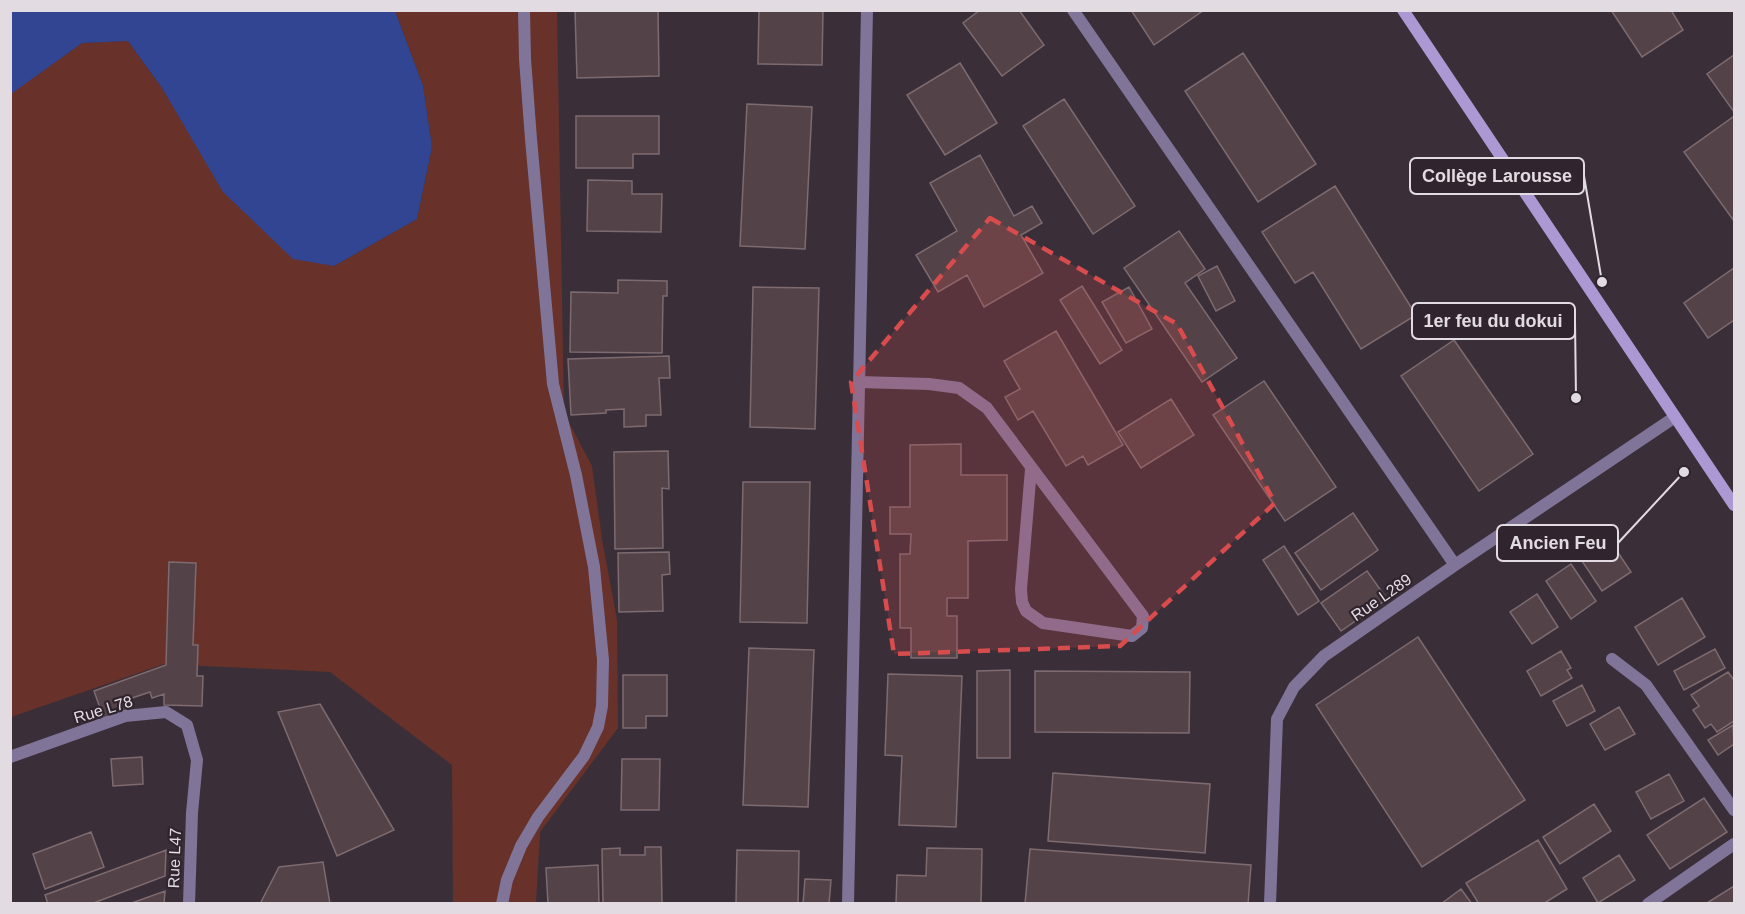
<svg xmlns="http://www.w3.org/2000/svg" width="1745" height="914" font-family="Helvetica,sans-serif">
<rect width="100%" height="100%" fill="#3a2f39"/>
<path fill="#68322a" d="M395 11H557L564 413 592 466 602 539 617 620 618 728 540 832 536 903H453L452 765 330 672 164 664 11 717 10 94 82 43 128 41 162 88 334 266 417 219 432 147 423 86Z"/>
<path fill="#314592" d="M11 10 395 11 423 86 432 147 417 219 334 266 293 259 223 192 162 88 128 41 82 43 11 94Z"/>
<path fill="#534247" stroke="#7d6b70" stroke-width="1.5" d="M575 10H658L659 76 577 78Z
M759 10H823L822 65 758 64Z
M980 10H1019L1044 45 1002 76 963 23Z
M1131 10H1204L1154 45Z
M1611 10H1671L1683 30 1642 57Z
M1243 53 1316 164 1258 202 1185 91Z
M1734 55V112L1707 74Z
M960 63 997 123 945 155 907 95Z
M1064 99 1135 206 1093 234 1023 126Z
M747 104 812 107 805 249 740 246Z
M576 116H659V154H633V168H576Z
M1733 117 1734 118V221L1684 152Z
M980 155 1014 216 1032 206 1042 223 1021 235 1043 273 984 307 967 275 938 292 916 255 957 231 930 183Z
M588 180 632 181V194H662L661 232 587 231Z
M1335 186 1416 315 1361 349 1313 272 1295 283 1262 232Z
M1179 231 1205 269 1185 283 1237 358 1202 382 1124 268Z
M1217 266 1235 301 1216 311 1198 276Z
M1734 268V320L1708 338 1684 303Z
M618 280 667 281V296H663L662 353 570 352 571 292 618 293Z
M1082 286 1122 350 1100 364 1060 300Z
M753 287 819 288 815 429 750 427Z
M1129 287 1152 329 1126 343 1102 302Z
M1056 331 1123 445 1088 465 1083 456 1066 466 1033 411 1018 420 1005 397 1020 389 1004 361Z
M1454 340 1533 454 1479 491 1401 376Z
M669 356 670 378H659L661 415H646V426L624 427V409L606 410V413L571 415 568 359Z
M1264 381 1336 487 1285 521 1213 415Z
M1171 399 1194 435 1141 468 1118 432Z
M961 444V475H1007V540L968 541V598H947V616H957V658H911V628H900V554H910L911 534H890V507H910V445Z
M668 451 669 489 662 488 663 548 615 549 614 452Z
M743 482H810L807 623 740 622Z
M1353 513 1378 550 1321 590 1295 553Z
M1609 539 1631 572 1602 591 1580 558Z
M1284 546 1319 601 1298 615 1263 560Z
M669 552 670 574 662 575 663 611 619 612 618 553Z
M169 562 196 563 193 645H198L197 676H203L202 706 164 705V694L152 698 150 692 123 701 126 710 104 719 94 691 166 665Z
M1571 564 1596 601 1571 619 1546 581Z
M1367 571 1387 599 1341 631 1321 603Z
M1537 594 1558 627 1532 644 1510 612Z
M1682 598 1705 637 1658 665 1635 627Z
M1418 637 1525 800 1422 867 1316 705Z
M749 648 814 650 808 807 743 805Z
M1715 649 1725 668 1684 690 1674 671Z
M1561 651 1571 668 1567 670 1572 678 1541 696 1527 671Z
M1010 670V758H977V671Z
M1035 671 1190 672 1189 733 1035 732Z
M1728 672 1734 680V721L1717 732 1711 724 1705 728 1693 710 1699 706 1691 695Z
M888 674 962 676 956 827 899 825 902 756 885 755Z
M623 675H667V716H646V728H623Z
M1582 685 1595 711 1567 726 1553 701Z
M320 704 394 830 337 856 278 712Z
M1619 707 1635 734 1605 750 1590 724Z
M1733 725 1734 744 1718 755 1708 740Z
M142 757 143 784 113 786 111 759Z
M622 759H660L659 810H621Z
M1053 773 1210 784 1205 853 1048 841Z
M1669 774 1684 801 1651 819 1636 792Z
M1704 798 1727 832 1670 869 1647 835Z
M1594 804 1611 831 1560 864 1543 837Z
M91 832 104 867 45 889 33 854Z
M1538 840 1567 889 1543 904H1479L1466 883Z
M645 847H661L662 904H603L602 849 620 848V855H645Z
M927 848 982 849 981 904H896L897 875 926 876Z
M1030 849 1251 865 1248 904H1025Z
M166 850 165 876 91 904H48L45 895Z
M737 850 799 851 798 904H736Z
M1619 855 1635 880 1598 903 1583 878Z
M323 862 330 904H260L279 867Z
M598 865 599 904H548L546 868Z
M805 879 831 880 829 904H803Z
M1734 886V904H1707V903Z
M1461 889 1472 904H1441Z
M165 891 164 904H129Z"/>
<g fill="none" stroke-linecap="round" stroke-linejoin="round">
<path stroke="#807499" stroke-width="12" d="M1073 10 1455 565
M859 382 929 384 959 388 987 408 1143 616 1142 628 1132 636 1043 623 1026 611 1022 602 1021 589 1031 469
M1612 659 1646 685 1734 810
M10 757 125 716 166 712 187 725 197 760 192 813 189 904
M502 904 507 880 521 846 538 817 584 756 598 727 602 706 603 660 594 567 576 475 553 384 531 139 525 59 524 10
M848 904 867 10
M1270 904 1277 719 1294 687 1324 656 1455 565 1675 417
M1648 904 1734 844"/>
<path stroke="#ac98d3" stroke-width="12" d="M1403 10 1734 505"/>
</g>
<path fill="#d94c4d" fill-opacity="0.2" stroke="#d94c4d" stroke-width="4.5" stroke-dasharray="12 8" stroke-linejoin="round" d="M990 218 1177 324 1275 503 1120 646 894 654 851 382Z"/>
<g text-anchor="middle" stroke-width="4.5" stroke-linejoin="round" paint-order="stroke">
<g font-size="16" fill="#e3dbe2" stroke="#30252f">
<text transform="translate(1381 597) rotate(-35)" y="6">Rue L289</text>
<text transform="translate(103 709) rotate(-17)" y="6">Rue L78</text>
<text transform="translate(174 858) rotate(-88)" y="6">Rue L47</text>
</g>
</g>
<path fill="none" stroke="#e3dbe2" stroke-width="2" d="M1602 282L1584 176M1576 398L1575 321M1684 472L1618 543"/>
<g fill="#e3dbe2" stroke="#30252f" stroke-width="2">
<circle cx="1602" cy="282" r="6"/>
<circle cx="1576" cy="398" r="6"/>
<circle cx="1684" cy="472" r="6"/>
</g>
<g fill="#30252f" stroke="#e3dbe2" stroke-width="2">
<rect x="1410" y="158" width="174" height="36" rx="6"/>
<rect x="1412" y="303" width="163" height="36" rx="6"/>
<rect x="1497" y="525" width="121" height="36" rx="6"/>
</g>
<g font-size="18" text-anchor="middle" font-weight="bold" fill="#e3dbe2">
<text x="1497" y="182">Collège Larousse</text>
<text x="1493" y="327">1er feu du dokui</text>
<text x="1558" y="549">Ancien Feu</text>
</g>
<rect width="1745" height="914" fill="none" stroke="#e3dbe2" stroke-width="24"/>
</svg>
